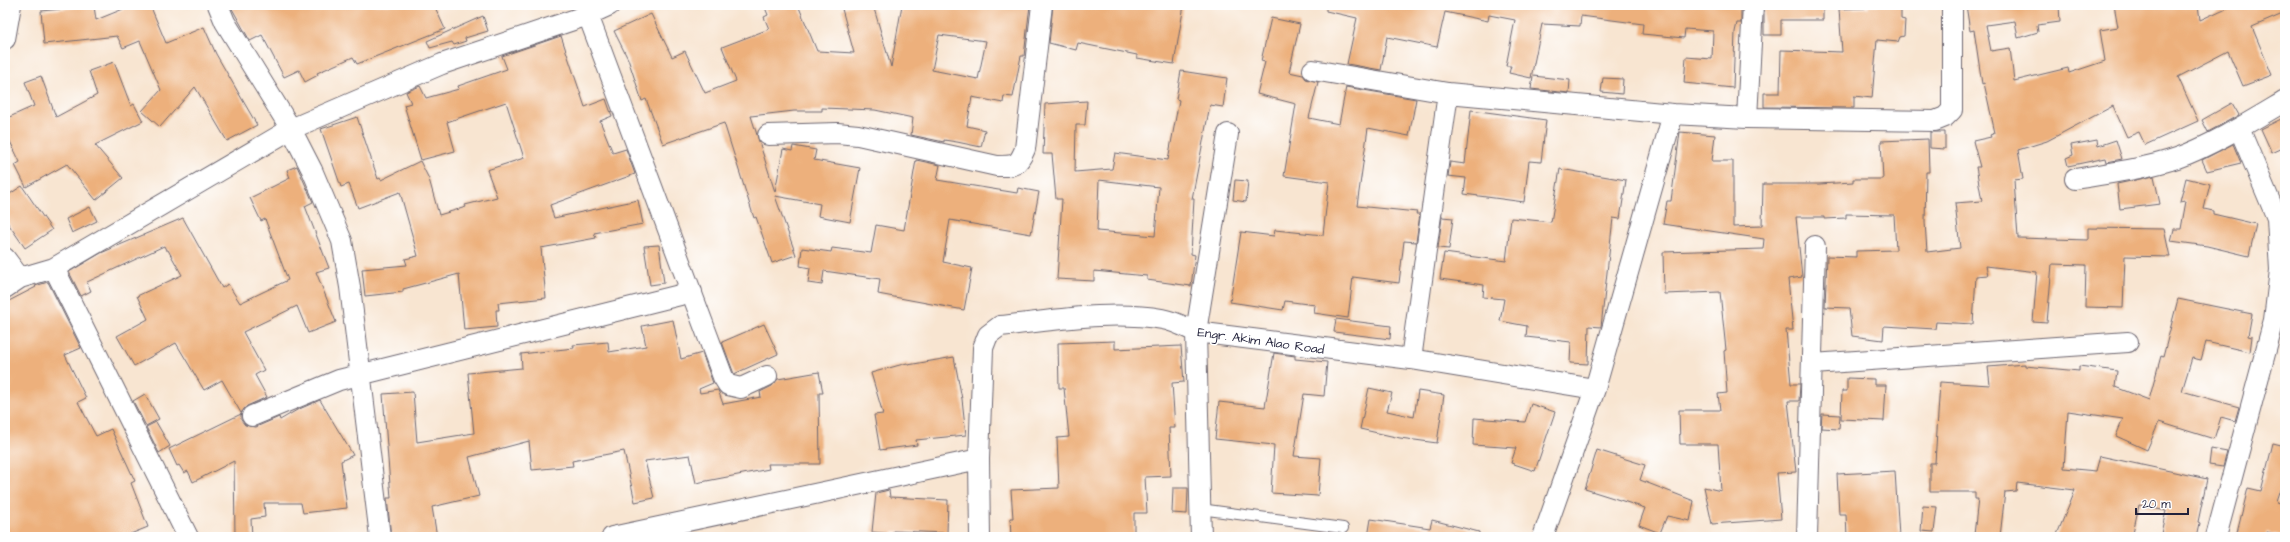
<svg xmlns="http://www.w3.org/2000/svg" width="2290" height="542" font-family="'Architects Daughter',sans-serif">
<rect width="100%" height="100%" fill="#fff"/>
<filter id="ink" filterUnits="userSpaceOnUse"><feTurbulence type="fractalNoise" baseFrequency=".025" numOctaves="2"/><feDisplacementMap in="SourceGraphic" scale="8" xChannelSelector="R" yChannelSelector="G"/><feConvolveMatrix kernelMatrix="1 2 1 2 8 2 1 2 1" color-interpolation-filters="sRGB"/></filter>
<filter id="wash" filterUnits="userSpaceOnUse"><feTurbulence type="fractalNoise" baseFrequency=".012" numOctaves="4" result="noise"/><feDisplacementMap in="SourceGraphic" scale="16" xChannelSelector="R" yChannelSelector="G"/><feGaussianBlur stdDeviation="0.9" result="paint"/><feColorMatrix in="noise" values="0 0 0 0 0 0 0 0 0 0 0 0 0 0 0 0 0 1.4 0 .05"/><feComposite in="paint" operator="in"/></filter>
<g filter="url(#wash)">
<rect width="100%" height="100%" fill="#f8e5d1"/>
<g id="blocks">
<path fill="#edb07b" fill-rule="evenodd" d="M133 5H150L166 43 204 27 216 54 257 125 227 141 195 87 160 127 142 111 161 90 140 41 123 48 117 36 44 44 41 11 94 6 96 20Z
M230 5H434L445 29 357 64 353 57 317 73 318 75 305 82 299 70 284 77 262 35 250 41Z
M764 5H798L817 51 854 53 842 9 854 5H873L891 67 902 5H1030L1024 56H1021L1013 97 1004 96 1003 103 972 97 967 126 985 130 981 147 957 142 944 140V142L911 135 913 118 875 110 822 108V111H794L751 116 775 192 783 149 792 151 793 146 816 150 814 160 860 168 850 222 818 216 820 204 775 196 796 255 772 263 756 217 754 218 724 123 663 144 646 99 642 101 628 59 614 31 651 14 672 57 685 51 705 93 736 81 722 47 769 29 764 17 768 15ZM939 35 986 41 978 79 932 70Z
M1053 5H1184L1174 64 1137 58V55L1078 43 1076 50 1049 43Z
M1326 5H1741V23H1737L1735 32 1733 88 1684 83 1686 57 1712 59 1713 31 1685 29 1684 38 1642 34 1643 24 1581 16 1580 26 1542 24 1531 78 1509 73 1511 66H1506L1515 20 1489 15 1488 21 1445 12 1437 47 1387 37 1381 70 1347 64 1357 18 1326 11Z
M1764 5H1823V20H1781V35H1764Z
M1869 5H1901V19L1905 20 1904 36 1900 37 1898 42 1877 40 1872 98 1854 96V108L1764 107V93H1780L1781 50 1842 52 1839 9 1868 8Z
M1966 5H2059L2060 22 2037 25 2038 32 2018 38 2015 21 1986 25 1991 51 2010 48 2014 81 2068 68 2069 73 2105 61 2100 30 2118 27 2114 5H2198L2200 20 2233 5H2285V13L2252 27 2272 75 2243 86 2228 51 2178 77 2198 121 2145 145 2139 132 2127 137 2113 106 2047 141 2018 150 2023 179 2014 180 2018 238 2088 240V228L2164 229 2170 257 2125 256 2123 308 2085 307 2086 265 2052 264 2047 323 2033 322 2037 272 1986 266 1988 275 1976 276 1973 324 1936 322 1935 329 1884 326 1883 340 1852 336 1849 308 1825 307 1827 256 1856 257V251L1896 250 1894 215 1846 214V218L1824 219V217H1796L1802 277 1788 279 1793 330H1786L1791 384H1800L1799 401H1788L1796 472 1777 473 1781 519 1712 524 1704 487 1721 491 1718 444H1680L1679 410H1720L1718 394 1727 393 1724 351 1726 350 1720 292 1664 294 1663 252 1763 249 1764 239 1663 224 1667 201H1671L1680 132 1715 135 1712 161H1733V227L1762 226 1763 184H1819L1853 182V179H1883L1881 141 1928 139 1929 172H1926L1925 222 1927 252 1960 248 1955 203 1982 201 1976 167H1980L1973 141 1991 137 1990 135 1995 133 1984 83 1982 84 1974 30 1970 31Z
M483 16 488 31 465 38 466 41 454 45 452 42 430 48 427 41Z
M1271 18 1300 24 1289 72 1303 75 1306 79 1318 82 1309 118 1339 124 1346 87 1416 99 1409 136 1368 128 1357 206 1417 212 1416 214H1420L1416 242 1404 241 1399 283 1353 277 1348 318 1314 313 1315 305 1285 301 1283 310 1230 302 1241 232 1274 236 1275 230 1323 235 1329 182 1284 176 1296 104 1257 94 1265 62 1261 61Z
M561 36 585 107 606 99 612 116 600 121 613 153 626 149 635 174 550 205 554 218 638 200 643 224 594 233 596 238 541 248 546 298 498 303 499 310H496L497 327 464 330 459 274 403 289V292L365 296 362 269 407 265 405 259 418 256 400 192 358 208 349 184 341 187 321 129 357 117 378 179 380 178 381 180 420 161 429 179 439 215 466 207 465 205 497 197 487 170 524 158 506 102 447 122 455 151 421 160 404 105 411 103 406 92 420 86 426 98 459 89 458 86 507 69 502 56Z
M114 62 131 106 134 104 143 121 95 145 123 178 96 200 67 164 26 187 15 165 20 162 5 131V119L34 106 25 82 41 76 56 117 97 95 89 71Z
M1181 71 1227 78 1223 107 1210 105 1192 199H1194L1191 254 1195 255 1191 286 1147 280V276L1094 271V281L1057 279 1062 199H1056L1052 154H1043L1045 104 1087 101 1085 125H1076L1075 172 1112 169 1115 153 1168 160 1179 100 1176 99ZM1099 180 1159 187 1155 236 1097 231Z
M1533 76 1570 80 1569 93 1531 89Z
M1603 78 1623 79 1622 94 1601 92Z
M2232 103 2239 115 2208 132 2202 120Z
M1471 110 1546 120 1541 162 1529 161 1524 202 1464 194 1466 178 1448 176 1450 162 1465 164Z
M2285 117V147L2272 153 2261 129Z
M1930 132H1945V149L1930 148Z
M2097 140 2098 146 2116 140 2122 159 2107 162 2106 158 2068 166 2066 158 2073 155 2071 145Z
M2233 144 2241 163 2207 171 2202 160Z
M916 160 940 165 937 180 1017 193 1018 188 1039 192 1031 234 950 220 943 262 972 268 964 310 878 294 880 279 824 271 822 285 808 283 810 268 800 266 802 248 831 252 832 248 871 253 876 225 904 230Z
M297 166 313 202 305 206 329 268 316 272 336 322 308 333 297 306 243 332 264 370 255 375 267 397 247 406 241 413 222 380 204 390 176 343 134 366 117 336 148 319 137 296 182 275 168 250H166L164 246 87 282 91 291 81 296 69 272 101 253 183 218 222 288 228 284 240 303 288 280 265 219 261 221 250 198 290 178 287 170Z
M1560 169 1626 180 1620 219 1613 218 1601 327 1589 326 1588 364 1570 363 1571 342 1526 337 1527 326 1500 321 1504 299 1483 297 1484 285 1440 279 1444 253 1506 261 1511 218 1551 222Z
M2154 176 2160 204 2120 209 2117 184Z
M2186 178 2210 184 2204 209 2213 211V214L2256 224 2249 256 2207 246 2171 241 2174 229H2181L2186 201 2180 202Z
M1235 180 1248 181 1246 202 1233 200Z
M22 186 52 230 25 248 5 219V197Z
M90 207 97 221 72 233 66 219Z
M1442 217 1453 218 1449 249 1438 248Z
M659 245 664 283 650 285 644 246Z
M48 282 81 348 65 355 86 398 78 402 96 436 111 429 135 481 131 483 148 527 123 537H5V303L36 287 35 286Z
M2178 299 2252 314 2248 336 2252 337 2250 352 2206 342 2201 360 2192 358 2182 391 2239 407 2235 421 2221 417 2214 439 2159 422 2147 450 2116 436 2123 419 2068 411 2064 468 2096 471 2100 456 2207 479 2198 522 2200 523 2197 537H2160L2166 511 2139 505 2132 537H2056L2075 490 2017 483 2016 491 2005 492 2000 537 1974 535 1978 499H1975V492H1930V463H1935L1940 382 1990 385 1988 367 2025 364V366L2079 371V366L2117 371 2115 387 2149 400 2161 356 2163 357Z
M1336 319 1391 326 1390 339 1334 332Z
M673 320 681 359 702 353 713 383 699 389 700 393 718 390 723 404 761 397 760 392 772 386 778 379 819 372 823 393H819L820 464H768L769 469 696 483 690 455 645 461 654 498 635 502 624 451 572 461 573 466 532 470 529 441 469 457 479 496 432 507 437 537H391L387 498H391L383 394 413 392 417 442 474 433 468 373 522 368 521 354 574 348 573 345 608 342 609 352 646 346 642 326Z
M764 324 778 354 734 374 722 342Z
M1115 341V349L1181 346 1184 382 1172 383 1175 428H1169L1171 476 1145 477 1147 513H1134V537H1011L1010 518H1013L1011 490 1059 488 1057 438 1069 437 1064 388H1059L1058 343Z
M1274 353 1295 356V359L1327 362 1324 396 1304 394 1294 456 1321 458 1318 496 1271 493 1274 445 1215 439 1219 402 1265 407Z
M954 357 962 399 966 435 916 440 917 445 880 450 874 415 883 414 871 373 907 363 908 365Z
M1847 378 1874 379V385H1886L1884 421 1841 419 1842 391H1847Z
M1369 388 1392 393 1387 411 1414 417 1418 391 1444 395 1437 443 1400 438 1360 429Z
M145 394 159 419 146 426 133 401Z
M320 400 353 455 341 461 347 508 303 513 301 503H264L265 517 251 519 252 537H235L234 461 193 482 188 471 184 473 179 465 177 466 169 449 241 414V420L245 425 256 427 279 417 280 420 297 410Z
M1531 404 1555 412 1535 471 1511 463 1516 448 1473 445 1474 418 1525 422Z
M1822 414 1840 415 1839 429 1821 428Z
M156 422 170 446 159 453 146 427Z
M2273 443 2285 446V475L2276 502 2285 505V537L2267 532 2265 537H2236L2248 488 2261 491Z
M2211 449 2227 452 2223 467 2209 465Z
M1597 450 1645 465 1640 480 1694 501 1690 521 1667 516 1660 533 1639 525 1645 508 1585 489Z
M1895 471 1899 537H1847L1846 514H1839L1837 474Z
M1173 488H1188L1187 514 1172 513Z
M889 490 890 497 948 500 947 533 893 531V534L872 532 876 493Z
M1923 506 1937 507 1934 532 1921 531Z
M1371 519 1430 528 1432 520 1479 532V537H1368Z"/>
</g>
</g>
<g filter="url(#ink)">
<use href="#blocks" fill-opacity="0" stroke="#6d6670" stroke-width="1"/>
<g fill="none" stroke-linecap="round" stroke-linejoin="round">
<defs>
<path id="lane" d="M1200 509 1343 528"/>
<path id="street" d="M218 5 225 22 291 129 312 170 342 241 350 287 380 537
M588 15 723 377 728 385 741 388 767 376
M5 39 11 5
M1313 70 1448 93 1673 114 1747 118 1935 121 1945 117 1952 110V5
M1747 118 1753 5
M768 135 837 133 858 135 997 166C1015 166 1018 166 1025 149L1042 5
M2075 179C2109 173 2144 169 2177 158 2211 146 2253 120 2285 101
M5 258 20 278
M54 268 188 537
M5 288 20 278 54 268 291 129 442 64 588 15 610 5
M1411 359 1448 93
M1813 364 2128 342
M252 416 339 380 692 292
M612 537 979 459
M980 537 979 459 983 348 988 335 1000 326C1052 321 1109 310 1162 319 1174 321 1185 327 1196 332L1411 359 1595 389
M1201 537 1196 332 1228 134
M1543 537 1595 389 1673 114
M1807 537 1815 246
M2216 537 2274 320 2280 270 2277 218 2239 128"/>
</defs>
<use href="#lane" stroke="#6d6670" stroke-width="12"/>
<use href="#street" stroke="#6d6670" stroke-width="22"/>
<use href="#lane" stroke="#fff" stroke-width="10"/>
<use href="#street" stroke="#fff" stroke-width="20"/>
</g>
</g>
<g text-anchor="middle" stroke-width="3" stroke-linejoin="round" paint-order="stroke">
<g font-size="13" fill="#22223b" stroke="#fff">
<text transform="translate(1261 340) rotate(8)" y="5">Engr. Akim Alao Road</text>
</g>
</g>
<rect width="2290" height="542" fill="none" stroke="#fff" stroke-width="20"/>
<path d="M2136 508v6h52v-6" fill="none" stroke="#22223b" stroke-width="2"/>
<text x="2142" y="508" font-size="12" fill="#22223b" stroke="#ffffff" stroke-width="3" paint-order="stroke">20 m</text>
</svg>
